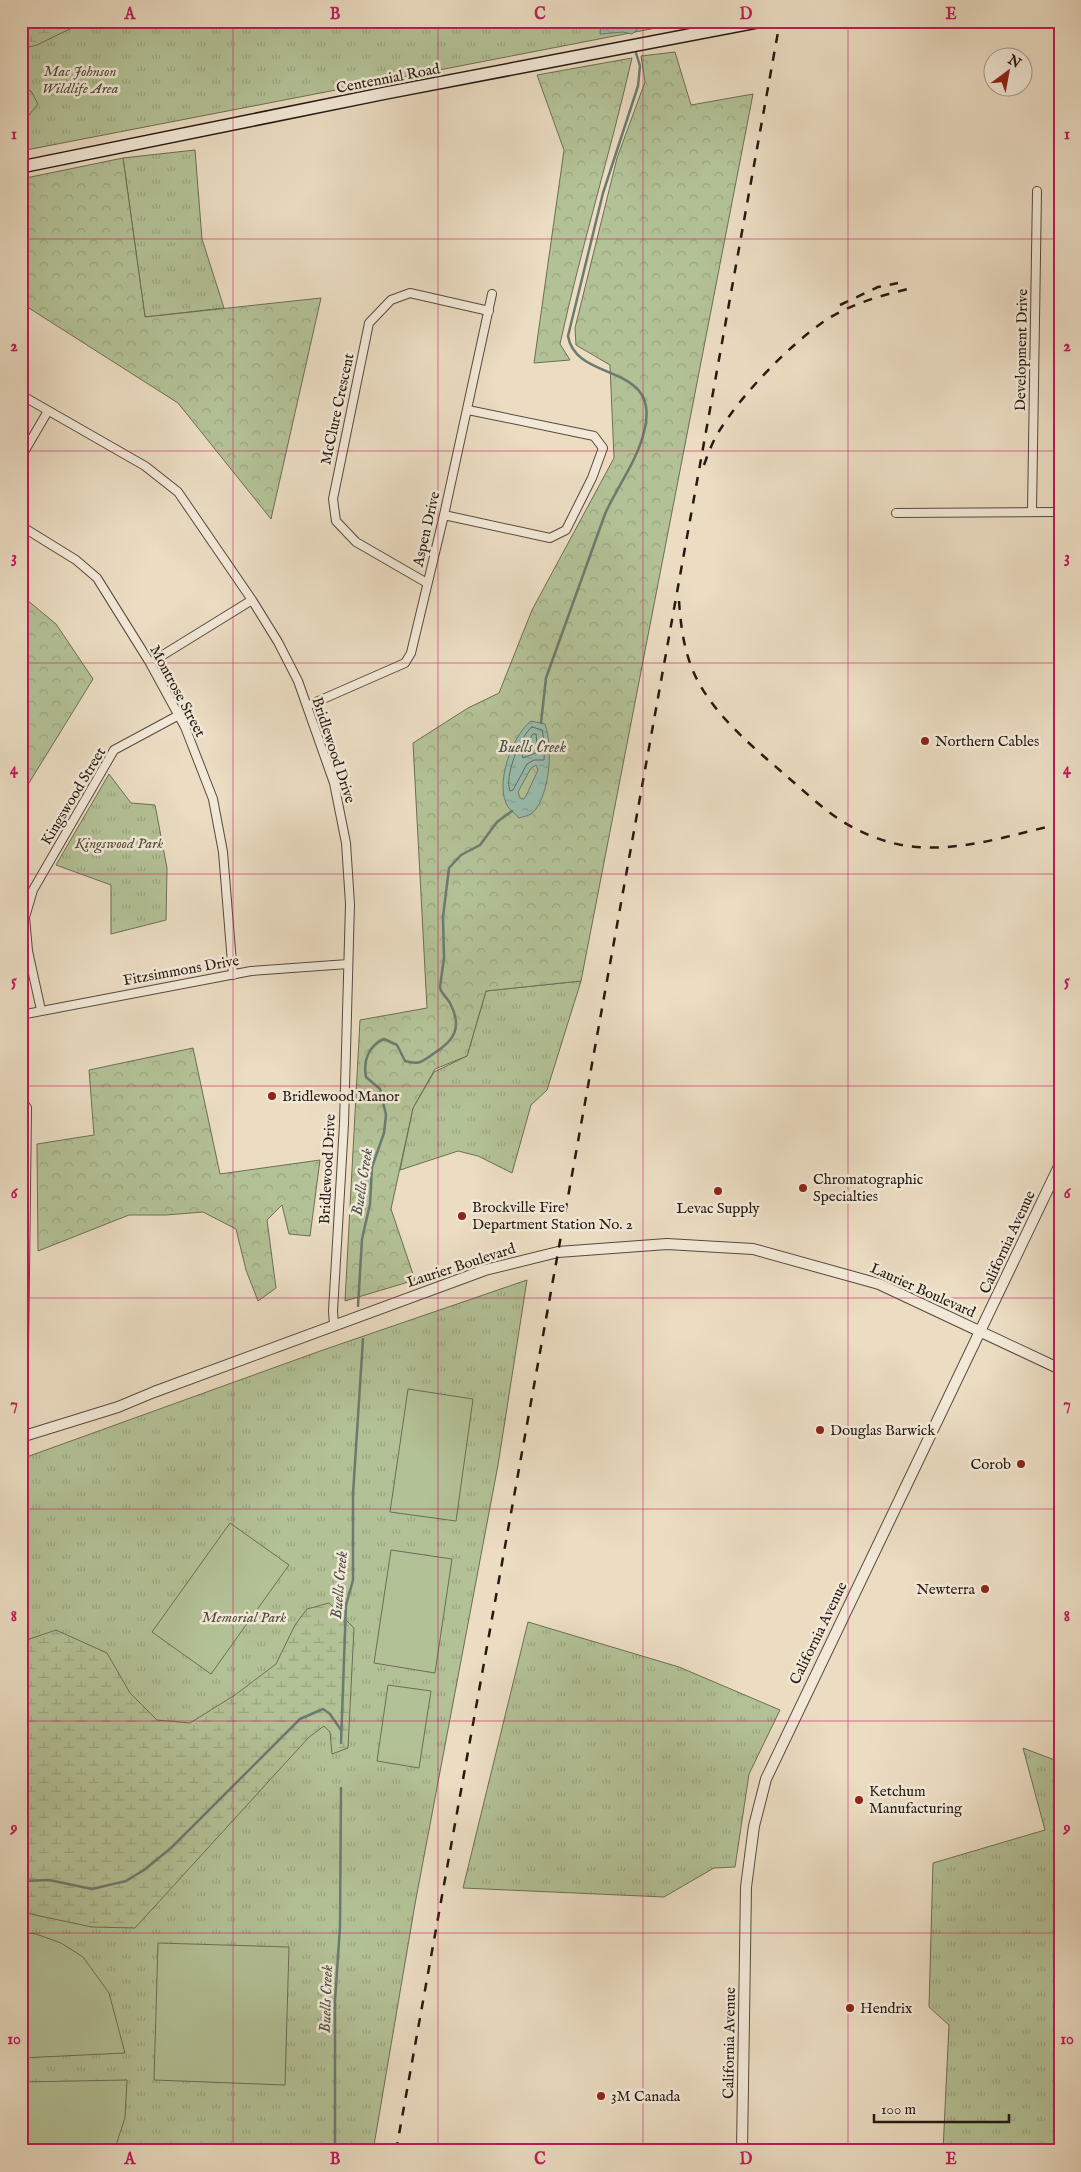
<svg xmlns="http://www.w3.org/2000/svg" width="1081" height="2172" font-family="'IM FELL English',serif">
<defs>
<pattern id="grass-tufts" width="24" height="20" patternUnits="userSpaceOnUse" patternTransform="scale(1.25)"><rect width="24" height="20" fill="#b3c196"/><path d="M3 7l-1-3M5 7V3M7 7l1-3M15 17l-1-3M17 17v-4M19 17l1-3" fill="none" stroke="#9aa580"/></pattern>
<pattern id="forest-crowns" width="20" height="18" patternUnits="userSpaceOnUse" patternTransform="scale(1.25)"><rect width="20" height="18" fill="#b3c196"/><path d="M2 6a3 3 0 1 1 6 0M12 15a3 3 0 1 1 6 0" fill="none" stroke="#9aa580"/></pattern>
<pattern id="wetland-marsh" width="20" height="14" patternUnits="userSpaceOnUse" patternTransform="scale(1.25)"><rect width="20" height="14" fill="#b3c196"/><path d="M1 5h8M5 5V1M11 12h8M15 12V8" fill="none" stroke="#9aa580"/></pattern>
<pattern id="water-ripples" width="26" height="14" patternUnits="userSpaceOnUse" patternTransform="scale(1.25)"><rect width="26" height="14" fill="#99bcad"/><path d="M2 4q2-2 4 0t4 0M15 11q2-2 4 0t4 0" fill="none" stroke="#84a194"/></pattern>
</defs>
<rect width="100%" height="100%" fill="#ebdcc2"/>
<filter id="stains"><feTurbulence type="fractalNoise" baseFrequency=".004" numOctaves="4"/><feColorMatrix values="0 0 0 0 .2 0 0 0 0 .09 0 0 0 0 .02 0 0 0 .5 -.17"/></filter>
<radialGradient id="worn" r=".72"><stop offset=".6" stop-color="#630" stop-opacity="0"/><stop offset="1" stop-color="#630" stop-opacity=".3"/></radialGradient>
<path fill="url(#grass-tufts)" stroke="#6c6e54" d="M21 21H692L21 151Z
M195 150 202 239 224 308 145 317 123 158Z
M109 774 131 803 155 805 167 868 166 920 111 934V885L56 865Z
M581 981 547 1090 531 1105 512 1173 478 1156 458 1151 400 1170 413 1108 434 1072 467 1056 486 991Z
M527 1280 498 1465 415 1904 373 2151H21V1459L323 1350Z
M528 1622 679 1667 780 1710 749 1774 735 1867 714 1868 664 1897 463 1888Z
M1023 1748 1060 1762V2151H943L949 2025 929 2007 933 1863 1045 1830Z"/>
<path fill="url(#forest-crowns)" stroke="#6c6e54" d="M675 52 691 105 753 94 581 981 486 991 467 1056 435 1069 413 1108 391 1209 415 1280 345 1301 360 1020 427 1008 413 743 468 708 499 693 532 610 614 458 610 365 576 345 575 328 617 158 645 82 641 56Z
M632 58C610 154 581 248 560 344L570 360 534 363 564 150 537 75Z
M21 89 31 91 38 104 25 120 21 121Z
M123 158 145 317 321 298 271 519 178 403 21 303V179Z
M21 595 56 624 93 679 21 796Z
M193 1048 220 1174 320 1160 310 1236 289 1234 282 1205 267 1220 276 1288 258 1301 246 1270 236 1229 203 1212 166 1215H129L38 1251 37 1144 94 1135 89 1070Z"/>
<path fill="url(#wetland-marsh)" stroke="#6c6e54" d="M21 21H86L37 45 21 49Z
M329 1603 354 1628 348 1748 332 1754 330 1732 324 1726 309 1737 135 1928 92 1927 21 1912V1642L56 1630 107 1653 130 1693 157 1720 190 1723 235 1695 276 1664 295 1625 307 1609Z"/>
<path fill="#b3c196" stroke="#6c6e54" d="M408 1389 473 1399 456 1521 390 1512Z
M230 1523 289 1565 211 1674 152 1632Z
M391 1550 452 1559 435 1673 374 1663Z
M388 1685 431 1691 419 1768 377 1761Z
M21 1932 36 1934 61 1943 83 1957 109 1993 125 2053 21 2058Z
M158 1943 289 1947 285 2085 154 2080Z
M127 2080 125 2118 114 2151H21V2082Z"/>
<path fill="url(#water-ripples)" stroke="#6b7b6f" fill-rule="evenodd" d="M601 21H647L632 34 623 32 600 34Z
M531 721 545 724C553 747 550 789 536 809 532 815 526 816 519 818 516 814 511 811 508 807 494 785 512 736 531 721ZM536 765 538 770 526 796 524 799 520 798 518 792 531 768Z"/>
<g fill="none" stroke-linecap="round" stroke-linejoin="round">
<path stroke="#5f6b60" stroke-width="1" d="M532 727 542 730 545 745 544 760H534L527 764 513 790 510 791C504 777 520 736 532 727Z
M533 734H536L538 752 523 758 522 755Z"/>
<path stroke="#6b7b6f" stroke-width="2.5" d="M541 723 546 678 605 514C617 487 637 461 644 432 663 361 576 384 568 336L603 193 638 86 640 66 636 53
M358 1306 362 1239 370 1204 372 1167 384 1133 386 1115 380 1089 366 1077C363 1061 368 1046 384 1039L397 1045 405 1061C419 1065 422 1062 433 1054 454 1041 463 1028 450 1003 447 997 441 994 440 987L444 958 443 917 449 868 461 855 480 845 497 822 512 811
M341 1743 346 1605 353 1580V1494L363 1339
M21 1881 49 1880 92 1889 126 1881 144 1870 171 1848 300 1719 323 1709 330 1714 341 1730
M335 2151V2001L340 1927 341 1788"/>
<defs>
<path id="minor" d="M21 395 145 466 178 492 252 600 278 642 298 681 334 783 346 843 350 904 344 1124 333 1311 334 1325
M21 457 48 411
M1032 511 1037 191
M896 513 1060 512
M444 515 550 538 566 530 592 478 603 448 594 436 468 410
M21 526 76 560 97 578 150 663 185 727 213 799 223 852 233 975
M427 583 356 542 336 521 333 499 369 323 391 300 410 293 489 311
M150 663 252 600
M307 706 405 663 411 653 444 515 492 294
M41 1010 28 951 25 917 33 890 114 750 179 715
M21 1015 251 971 348 964
M21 1099 27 1108 23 1436"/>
<path id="tertiary" d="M21 1437 118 1407 154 1392 485 1270 558 1252 667 1244 753 1249 879 1284 1060 1369
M742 2151 746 1887 754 1826 766 1779 1060 1164"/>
<path id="secondary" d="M21 167 386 93 762 21"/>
</defs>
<use href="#minor" stroke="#564a3e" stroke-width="10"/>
<use href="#tertiary" stroke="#564a3e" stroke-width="12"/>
<use href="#secondary" stroke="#251a12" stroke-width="14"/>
<use href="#minor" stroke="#f2e8d7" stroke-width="8"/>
<use href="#tertiary" stroke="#f2e8d7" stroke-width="10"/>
<use href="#secondary" stroke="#f2e8d7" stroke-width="11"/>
<path stroke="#251a12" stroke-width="2.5" stroke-dasharray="9 9" stroke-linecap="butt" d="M840 305 878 287 898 283
M704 465C708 454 712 443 718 433 741 395 789 345 826 320 851 304 879 296 908 289
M679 601C681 630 685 659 700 685 722 723 758 751 791 780 811 797 830 816 854 828 871 837 889 843 907 846 959 853 1010 835 1060 824
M396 2151 780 21"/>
</g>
<path fill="none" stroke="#c2185b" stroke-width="1" stroke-opacity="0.55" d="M233 21V2151M438 21V2151M643 21V2151M848 21V2151M21 239H1060M21 451H1060M21 663H1060M21 874H1060M21 1086H1060M21 1298H1060M21 1509H1060M21 1721H1060M21 1933H1060"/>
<g fill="#8f2418" stroke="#f2e8d7" stroke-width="2">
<circle cx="925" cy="741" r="5"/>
<circle cx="272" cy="1096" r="5"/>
<circle cx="803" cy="1188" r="5"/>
<circle cx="718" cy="1191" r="5"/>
<circle cx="462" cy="1216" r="5"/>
<circle cx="820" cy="1430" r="5"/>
<circle cx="1021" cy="1464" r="5"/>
<circle cx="985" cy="1589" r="5"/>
<circle cx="859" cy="1800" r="5"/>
<circle cx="850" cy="2008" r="5"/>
<circle cx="601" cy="2096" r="5"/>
</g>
<g text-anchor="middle" stroke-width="5" stroke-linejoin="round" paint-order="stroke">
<g font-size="15" font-style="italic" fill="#504c3a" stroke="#f2e8d7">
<text x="80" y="76">Mac Johnson<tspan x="80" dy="17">Wildlife Area</tspan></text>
<text x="119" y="848">Kingswood Park</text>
<text x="244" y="1622">Memorial Park</text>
</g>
<g font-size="15" fill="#251a12" stroke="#f2e8d7">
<text transform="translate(388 78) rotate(-11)" y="5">Centennial Road</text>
<text transform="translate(1021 350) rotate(-89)" y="5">Development Drive</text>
<text transform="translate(337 409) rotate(-78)" y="5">McClure Crescent</text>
<text transform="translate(426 529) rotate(-77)" y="5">Aspen Drive</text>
<text transform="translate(178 691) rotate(62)" y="5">Montrose Street</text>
<text transform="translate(334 750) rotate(72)" y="5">Bridlewood Drive</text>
<text transform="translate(73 796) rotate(-59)" y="5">Kingswood Street</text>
<text transform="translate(181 970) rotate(-10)" y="5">Fitzsimmons Drive</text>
<text transform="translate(327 1169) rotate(-87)" y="5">Bridlewood Drive</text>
<text transform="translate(1007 1242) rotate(-65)" y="5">California Avenue</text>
<text transform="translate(461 1265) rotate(-18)" y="5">Laurier Boulevard</text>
<text transform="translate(923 1290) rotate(24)" y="5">Laurier Boulevard</text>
<text transform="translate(818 1633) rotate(-64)" y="5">California Avenue</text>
<text transform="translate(729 2043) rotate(-89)" y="5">California Avenue</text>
</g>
<g font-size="15" fill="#251a12" stroke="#f2e8d7" text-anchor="start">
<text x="935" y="746">Northern Cables</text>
<text x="282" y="1101">Bridlewood Manor</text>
<text x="813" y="1184">Chromatographic<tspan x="813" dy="17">Specialties</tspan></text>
<text x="472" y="1212">Brockville Fire<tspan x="472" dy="17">Department Station No. 2</tspan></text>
<text x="718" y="1213" text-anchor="middle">Levac Supply</text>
<text x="830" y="1435">Douglas Barwick</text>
<text x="1011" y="1469" text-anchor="end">Corob</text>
<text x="975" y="1594" text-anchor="end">Newterra</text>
<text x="869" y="1796">Ketchum<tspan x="869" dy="17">Manufacturing</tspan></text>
<text x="860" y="2013">Hendrix</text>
<text x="611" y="2101">3M Canada</text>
</g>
<g font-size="16" font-style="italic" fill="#4e5348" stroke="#f2e8d7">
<text x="532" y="752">Buells Creek</text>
<text transform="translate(361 1182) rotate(-81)" y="6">Buells Creek</text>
<text transform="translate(338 1585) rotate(-85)" y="6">Buells Creek</text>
<text transform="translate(325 1999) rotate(-88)" y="6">Buells Creek</text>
</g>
</g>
<rect width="1081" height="2172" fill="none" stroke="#ebdcc2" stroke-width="55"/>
<g transform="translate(1008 72) rotate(32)"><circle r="24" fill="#f2e8d7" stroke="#a09688"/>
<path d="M0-4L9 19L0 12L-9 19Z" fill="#8f2418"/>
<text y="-8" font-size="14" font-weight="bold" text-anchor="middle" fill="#251a12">N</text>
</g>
<path d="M874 2114v8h135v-8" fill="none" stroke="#251a12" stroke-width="2.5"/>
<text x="881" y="2114" font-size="15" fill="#251a12" stroke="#f2e8d7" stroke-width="4" paint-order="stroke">100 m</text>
<rect x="28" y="28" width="1026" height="2116" fill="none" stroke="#c2185b" stroke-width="2"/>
<g font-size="16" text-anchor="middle" font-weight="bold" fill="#c2185b">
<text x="130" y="19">A</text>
<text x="335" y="19">B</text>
<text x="540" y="19">C</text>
<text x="746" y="19">D</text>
<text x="951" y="19">E</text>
<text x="14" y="139">1</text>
<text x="1067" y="139">1</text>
<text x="14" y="351">2</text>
<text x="1067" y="351">2</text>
<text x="14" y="562">3</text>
<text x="1067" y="562">3</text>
<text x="14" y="774">4</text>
<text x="1067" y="774">4</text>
<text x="14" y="986">5</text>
<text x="1067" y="986">5</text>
<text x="14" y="1198">6</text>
<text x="1067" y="1198">6</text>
<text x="14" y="1409">7</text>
<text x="1067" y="1409">7</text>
<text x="14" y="1621">8</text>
<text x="1067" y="1621">8</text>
<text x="14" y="1833">9</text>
<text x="1067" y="1833">9</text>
<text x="14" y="2044">10</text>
<text x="1067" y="2044">10</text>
<text x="130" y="2164">A</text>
<text x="335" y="2164">B</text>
<text x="540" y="2164">C</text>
<text x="746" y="2164">D</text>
<text x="951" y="2164">E</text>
</g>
<rect width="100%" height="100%" filter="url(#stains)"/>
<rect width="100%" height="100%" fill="url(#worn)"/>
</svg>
